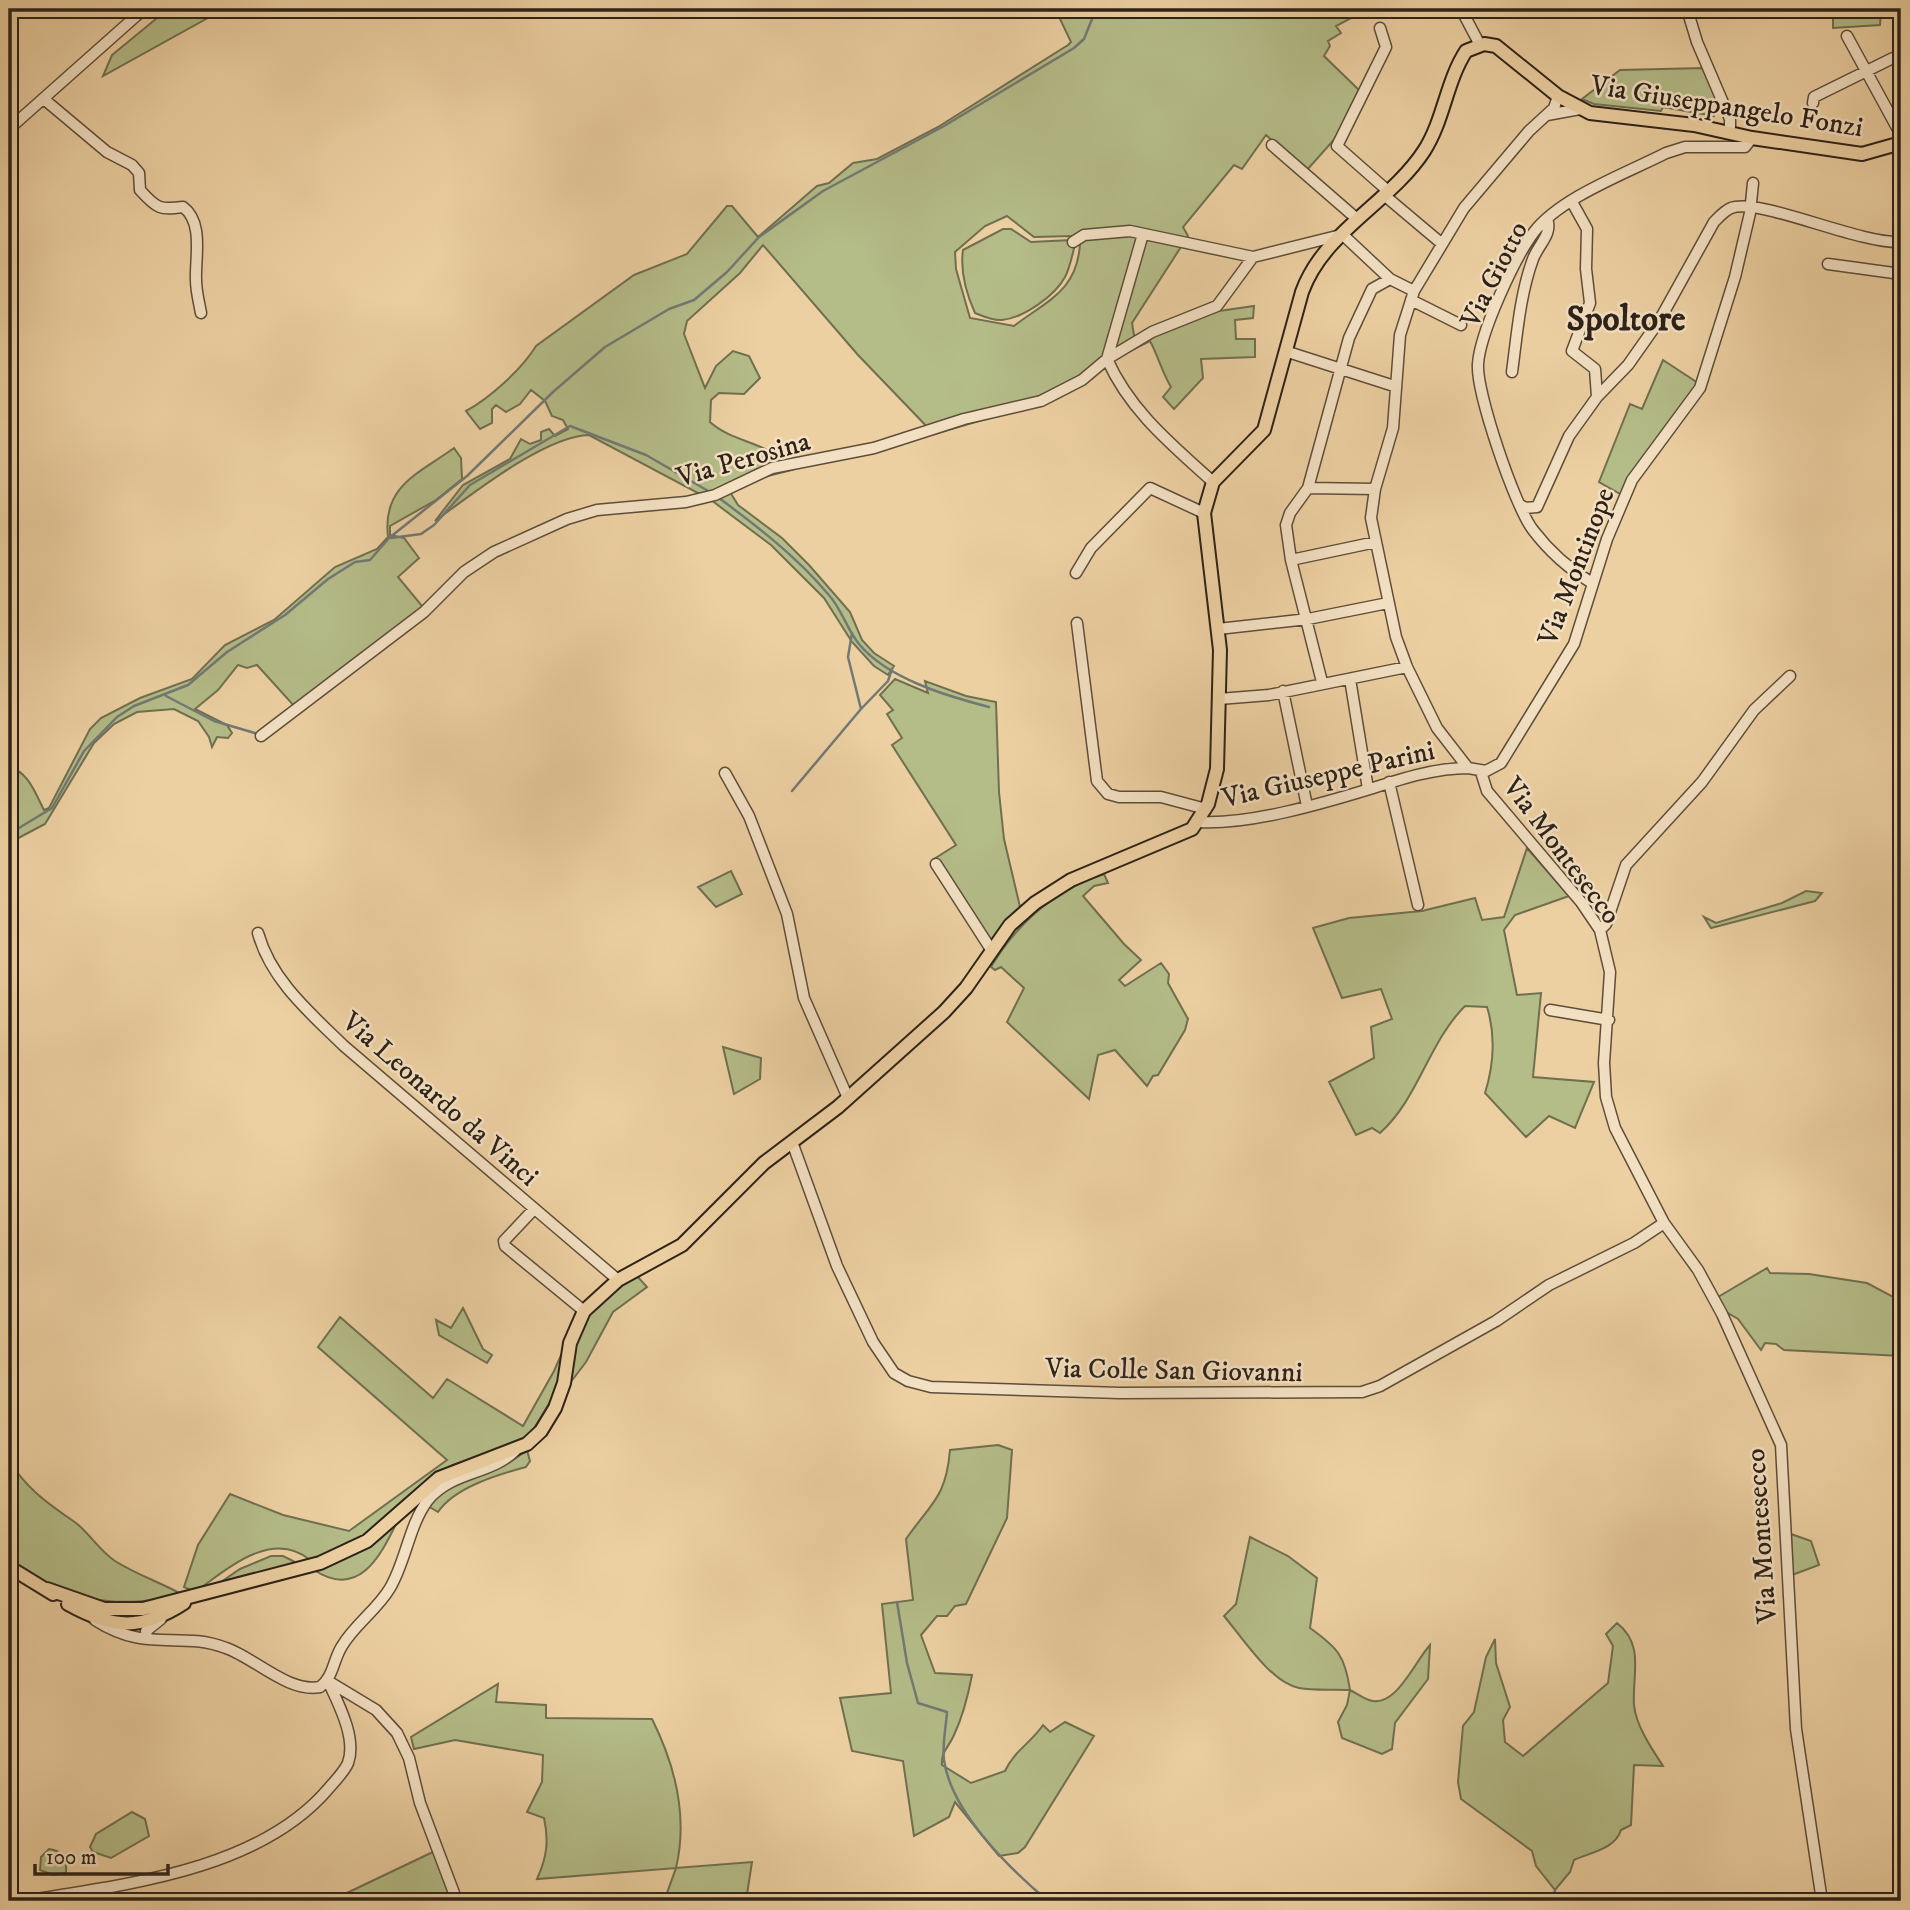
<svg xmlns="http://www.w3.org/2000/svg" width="1910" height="1910" font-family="'IM FELL DW Pica',serif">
<rect width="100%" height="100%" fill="#edd0a2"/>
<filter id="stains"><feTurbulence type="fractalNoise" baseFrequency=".00286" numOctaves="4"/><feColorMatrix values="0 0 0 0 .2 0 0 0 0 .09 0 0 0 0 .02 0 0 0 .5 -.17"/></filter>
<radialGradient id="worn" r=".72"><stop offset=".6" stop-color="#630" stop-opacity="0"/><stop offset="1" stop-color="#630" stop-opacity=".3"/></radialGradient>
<path fill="#b4bc88" stroke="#706f50" stroke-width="2" fill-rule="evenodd" d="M168 9H224L103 76 112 55Z
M1062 9H1368L1336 26 1341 33 1328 41 1330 46 1324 56 1361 92 1341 132 1306 171 1266 135 1242 169 1234 165 1183 227 1188 236 1132 323 1135 341 1198 314 1254 306 1253 318 1235 320 1236 339H1255V357L1201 359 1203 378 1174 409 1163 397 1171 387C1162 372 1159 358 1150 341L1003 414 934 434 858 355 763 245 740 273 687 321 684 334 705 388 716 366 733 351 749 356 760 378 744 394 719 393 711 400 710 422C734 444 773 442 792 470L764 477 730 492 738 505 782 538 809 565 850 612 862 640 874 653 894 666 888 675 874 666 852 642 824 598 771 545 711 500 689 498 698 493 589 435C545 436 471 495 435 521L463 485 510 459 521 439 530 444 541 440V432L549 429 555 436 568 429 563 420 552 416 545 401 531 390 520 404 506 412 496 405 492 409V423L480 429 466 411C490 398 522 369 536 346L634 275 687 254 727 206H732L758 237 817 186 829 183 853 163 877 159 938 127 1068 45 1071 42 1060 19 1065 16ZM1007 216 1034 237 1072 236 1071 240 1031 242 1011 229H1003L963 250C960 271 966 293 975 313 983 316 993 321 1002 320 1023 318 1055 296 1065 277 1070 268 1072 255 1075 245L1080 244C1077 291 1048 300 1014 326L970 318 956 269 955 252 985 226Z
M1833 9H1881L1880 25 1833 28Z
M1705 68 1724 109H1715L1714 116 1663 107 1661 111 1594 104 1582 99 1620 70Z
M1663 360 1698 383 1622 495 1599 482 1630 404 1642 409Z
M454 448 461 458 462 479 436 500 390 526V535L404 538 419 558 398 577 423 607 295 707 257 665 247 668 238 665 218 690 195 709 227 725 232 733 228 738 217 737 212 747 209 737 198 721 174 709 137 712 114 724 94 743 45 824 9 843V768C28 770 36 795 44 810L49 808 90 729 101 718 140 698 192 679 225 645 274 620 335 567 377 549 388 537C382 486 418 474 454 448Z
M895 679 928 693 925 681 966 696 996 702 999 792 1004 839 1021 911 992 947 934 859 956 845 892 745 902 738 887 714 893 710 880 695Z
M1527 848 1569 896 1515 915 1504 930 1517 995 1541 993 1533 1077 1594 1082 1575 1128 1549 1116 1526 1137 1485 1093C1494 1064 1496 1036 1487 1007L1465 1006C1428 1043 1419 1098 1380 1133L1372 1128 1356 1135 1329 1082 1374 1058 1371 1027 1392 1019 1381 989 1342 998 1313 928 1349 918 1422 911 1475 898 1482 920 1504 917Z
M731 871 742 894 716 907 698 887Z
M1104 874 1108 883 1094 886 1083 896 1124 944 1141 960 1119 980 1125 986 1161 963 1169 974 1168 983 1188 1019 1185 1030 1158 1075 1153 1076 1147 1086 1115 1050 1098 1055 1089 1099 1007 1022 1024 988 1001 967 995 970 991 967C1018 922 1054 890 1104 874Z
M1806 891 1822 893 1815 901 1711 928 1704 917 1716 923 1782 903Z
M723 1047 761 1058 760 1079 734 1094Z
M1767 1268 1770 1273 1809 1274 1867 1283 1901 1301V1356L1784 1350 1776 1344 1765 1343 1761 1350 1738 1319 1726 1312 1718 1297Z
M637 1276 647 1287 613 1312 586 1362 570 1383 558 1389 530 1435 495 1452 453 1465 365 1535 335 1553 310 1560C272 1528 226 1570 195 1592L184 1587 198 1545 230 1494 283 1515 349 1531 447 1460 318 1347 340 1317 433 1398 447 1379 523 1426 554 1371 583 1306Z
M463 1308 483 1349 492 1355 487 1363 439 1335 436 1320 451 1328Z
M998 1445 1012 1450 1007 1518 966 1604 955 1606 947 1616H937L921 1635 935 1673 972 1675C968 1696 963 1716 954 1735 949 1747 941 1751 942 1765L971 1783 1005 1771C1014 1751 1031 1743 1043 1725L1050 1732 1065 1722 1094 1736 1025 1847 1018 1853 999 1856 955 1802 949 1817 914 1836 903 1761 852 1751 840 1698 891 1693 882 1604 913 1600 906 1539C931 1503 946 1498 950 1450Z
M527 1450 530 1461 526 1467C496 1475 454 1488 438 1512L428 1506C457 1474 496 1476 527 1450Z
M9 1460C26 1489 49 1504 76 1523 90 1534 99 1550 115 1561 137 1575 160 1582 183 1595 105 1610 77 1601 9 1562Z
M396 1524C380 1557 358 1599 314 1570L350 1556Z
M1791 1534 1811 1541 1819 1565 1792 1575Z
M1250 1537 1288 1556 1317 1578 1310 1628C1338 1648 1345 1656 1350 1690 1356 1693 1363 1698 1369 1700 1395 1710 1415 1661 1430 1645L1428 1679 1395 1723 1392 1749 1382 1754 1342 1738 1338 1722 1347 1705 1350 1690C1334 1689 1315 1691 1299 1688 1271 1683 1242 1637 1224 1616L1236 1604Z
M271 1556H283L297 1563 218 1584 240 1569Z
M1617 1623C1645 1645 1632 1675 1634 1705 1636 1726 1652 1749 1663 1766L1634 1765 1631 1825 1621 1830C1615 1849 1592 1852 1574 1860L1570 1872 1555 1890 1536 1866 1532 1851 1461 1799 1458 1782 1463 1726 1474 1712 1486 1657 1495 1639 1496 1663 1510 1707 1503 1720 1505 1742 1523 1756 1608 1683 1613 1646 1606 1634Z
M498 1684 496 1702 546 1705V1718L652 1719C675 1765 688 1817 676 1868L752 1862 746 1901H664L676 1868 537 1879C547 1857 549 1841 544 1818L527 1812 542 1782 543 1755 455 1740 414 1749 411 1737Z
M132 1812 145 1819 149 1836 111 1858 93 1852 90 1847 96 1834Z
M49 1849C64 1851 67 1859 66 1873L53 1875 40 1870 41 1857Z
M435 1851 451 1895 439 1901H330Z"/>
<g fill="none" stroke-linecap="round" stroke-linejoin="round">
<path stroke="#727974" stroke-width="2.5" d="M719 498C758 527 796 556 828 594 842 609 846 628 859 644 888 679 947 696 989 707
M391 538 421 534 434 525 470 485 570 426 646 455 710 492
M166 696 214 721 258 734
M861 709 888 681 892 669
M792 791 861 709 848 657 852 633
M9 834 52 808 84 751 117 717 134 706 188 685 227 652 285 615 328 579 355 562 370 560 389 538 467 476 553 392 605 347 669 309 694 300 727 272 759 237 823 191 944 126 1074 48 1084 39 1096 9
M897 1602 907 1663 918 1703 947 1712C946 1727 942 1745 944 1760 951 1812 1010 1869 1048 1901
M1553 1901 1555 1890"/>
<defs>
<path id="minor" d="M1461 9 1480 45
M1687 9 1697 42 1730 119V132
M1380 28 1386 47 1337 146 1388 191
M1847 36 1901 135
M1558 96 1554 108 1529 131 1464 208 1414 291 1400 335 1393 428 1375 489 1371 518 1396 637 1407 667 1437 728 1468 768 1486 771 1501 763 1574 644 1607 539 1632 480 1700 388 1735 277 1750 213 1753 183
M45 100 107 152 132 165 139 173 140 190C157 209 160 210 183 207 204 222 195 258 196 280 196 291 199 302 201 313
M1813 103 1814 97 1893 58
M1547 115 1580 109
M9 129 144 9
M1272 145 1357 219
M1384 195 1441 243
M1572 202 1587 229 1586 269 1590 303 1572 351 1595 369 1597 397
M1143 234 1107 359C1130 411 1172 445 1213 482
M1342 234 1390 279 1414 291
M1073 242 1084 235 1130 231 1253 257 1341 235
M1828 264 1901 274
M1411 300 1461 325
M1288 352 1394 386
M1512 372C1517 335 1520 294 1533 259 1538 245 1553 234 1547 219
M1308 488 1375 489
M1519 504 1525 508 1537 507 1569 436 1597 397 1628 365 1659 321 1714 222C1719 217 1724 211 1731 208 1759 197 1858 244 1901 242
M1291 560 1376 542
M1076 573 1091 548 1150 488 1204 513
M1592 583C1569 569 1549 551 1533 530 1515 507 1476 392 1478 364 1480 333 1515 257 1534 232 1561 197 1627 173 1666 153L1685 147H1745L1752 138
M1077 623 1097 781 1108 794 1119 797H1161L1206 809
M1218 629 1308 619 1388 603
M1350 679 1368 789
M1322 682 1291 560 1286 525 1290 513 1308 488 1349 338 1372 289 1390 279
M1283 691 1307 806
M1219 699 1269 695 1407 667
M261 736 424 612 464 572 494 552 567 519 597 510 686 502 715 495 772 468 874 448 964 419 1041 401 1082 380 1107 359 1152 332 1217 306 1253 257
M1481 772 1487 791 1581 902 1600 930 1610 972 1604 1063 1606 1097 1615 1128 1664 1223 1698 1270 1722 1314 1781 1445 1796 1729 1822 1901
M725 773 749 816 787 914 804 998 848 1098
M1389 782 1418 905
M1199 822C1250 825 1324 803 1373 788 1404 778 1436 768 1468 768
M936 864 992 951
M1600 930 1606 924 1626 865 1702 782 1754 710 1790 676
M258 933C271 980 310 1013 344 1046L618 1280
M1550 1010 1609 1020
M792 1142 837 1266 873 1342 894 1373 908 1381 931 1387 1120 1393 1362 1392 1380 1386 1496 1321 1549 1285 1634 1243 1664 1223
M534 1209 504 1241 505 1246 584 1311
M95 1620C148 1654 178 1630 226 1648 255 1658 288 1693 320 1687 334 1676 333 1660 342 1646 355 1624 377 1610 390 1588 406 1561 409 1525 428 1500 452 1471 490 1475 515 1451
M147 1638 146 1631 161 1619
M328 1681 376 1710 397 1733 409 1758 420 1803 457 1901
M23 1901C123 1885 259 1871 329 1788 335 1781 344 1772 348 1763 357 1738 338 1703 328 1681"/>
<path id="major" d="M9 1567 53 1594
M47 1589 104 1609H143L320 1563 367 1541 439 1478 527 1444 541 1431 555 1408 564 1383 570 1343 584 1311 618 1280 682 1245 764 1163 838 1107 944 1012 966 988 1010 925 1035 903 1071 880 1192 829 1208 804 1217 769 1220 650 1204 513 1213 482 1264 430 1302 292C1324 231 1390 203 1424 151 1444 120 1446 82 1466 51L1484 44 1496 46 1558 96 1590 113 1694 125 1752 138 1862 154 1901 143
M68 1604C113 1629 141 1631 184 1603"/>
</defs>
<use href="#minor" stroke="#5d4e3a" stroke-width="13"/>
<use href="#major" stroke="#2d2218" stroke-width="16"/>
<use href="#minor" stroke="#f3e0c3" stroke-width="10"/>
<use href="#major" stroke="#edd0a2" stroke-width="12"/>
</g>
<g text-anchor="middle" stroke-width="5" stroke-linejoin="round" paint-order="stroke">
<g font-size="28" fill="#2d2218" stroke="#f3e0c3">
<text transform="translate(1727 105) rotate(9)" y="10">Via Giuseppangelo Fonzi</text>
<text transform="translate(1493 274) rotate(-63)" y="10">Via Giotto</text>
<text transform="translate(743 458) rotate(-16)" y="10">Via Perosina</text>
<text transform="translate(1575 566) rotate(-69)" y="10">Via Montinope</text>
<text transform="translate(1328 773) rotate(-13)" y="10">Via Giuseppe Parini</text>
<text transform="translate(1563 850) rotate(53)" y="10">Via Montesecco</text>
<text transform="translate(441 1098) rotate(41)" y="10">Via Leonardo da Vinci</text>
<text transform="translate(1174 1369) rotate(1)" y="10">Via Colle San Giovanni</text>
<text transform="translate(1760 1536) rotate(-94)" y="10">Via Montesecco</text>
</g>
<g font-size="35" font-weight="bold" fill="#2d2218" stroke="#f3e0c3">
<text x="1626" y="330">Spoltore</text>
</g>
</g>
<rect width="1910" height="1910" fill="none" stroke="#edd0a2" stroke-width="35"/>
<rect x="10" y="10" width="1889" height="1889" fill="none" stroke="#2d2218" stroke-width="3.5"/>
<rect x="18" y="18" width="1875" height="1875" fill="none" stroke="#2d2218" stroke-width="2"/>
<path d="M35 1864v10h133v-10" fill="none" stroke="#2d2218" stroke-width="3.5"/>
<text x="46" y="1864" font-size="21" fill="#2d2218" stroke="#f3e0c3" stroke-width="5" paint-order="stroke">100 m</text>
<rect width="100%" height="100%" filter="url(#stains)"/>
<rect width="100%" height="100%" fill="url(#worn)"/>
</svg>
